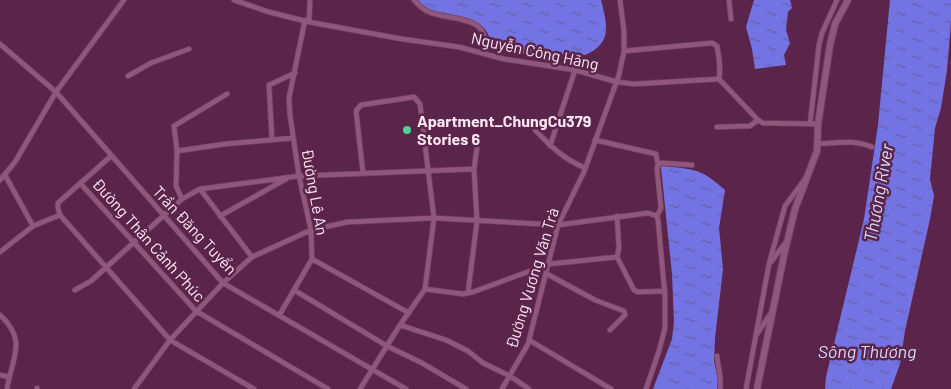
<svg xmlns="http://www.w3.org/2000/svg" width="951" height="389" font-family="Barlow,sans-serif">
<defs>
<pattern id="water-ripples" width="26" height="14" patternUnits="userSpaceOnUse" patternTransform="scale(1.25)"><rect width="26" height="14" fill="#7473e4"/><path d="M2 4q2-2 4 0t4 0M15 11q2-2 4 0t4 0" fill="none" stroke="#6461a6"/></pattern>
</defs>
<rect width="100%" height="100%" fill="#5b254b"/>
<path fill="url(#water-ripples)" d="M417 0H601C607 24 613 43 585 55L512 53C505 50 499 45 493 45L487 32 484 28 470 23 432 15Z
M754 0H790L792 8 788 12 786 30 790 43 784 55 786 65 755 69 752 49 746 27Z
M890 0H951V22L947 70 941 108 935 128 930 179 934 196 930 219 905 331 900 364 891 389H825L826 377 864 219 878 125Z
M664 166C696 170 700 168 725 190L719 228 723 269 715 338 714 361 718 379 717 389H653L672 339 674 322 672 274 661 167Z"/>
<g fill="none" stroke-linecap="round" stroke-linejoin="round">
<defs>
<path id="street" d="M234 0 269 12 309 22 402 39 459 47 504 59 575 70 617 82 634 84 719 79 758 120 763 123 818 124
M414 0C418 4 423 10 429 12 453 22 492 13 485 54
M729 0 731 19
M305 20 289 98 290 115 299 176 311 230 312 259 409 313
M309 22 310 0
M0 44 56 92 223 283 406 389
M624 51 712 43 717 46C719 57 721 67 719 79
M128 76 151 63 189 49
M810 124 819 45 822 33 837 0
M717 127 750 126 758 120
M535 130C552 147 562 158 585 168
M272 140 269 85 295 73
M595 140 656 154 658 165
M818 144C838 143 853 139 872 147
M550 146 575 70
M177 151 225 144 293 138
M111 156 58 203V208L60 215 170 340 254 389
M5 175 33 226
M0 180 15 162 56 92 124 0
M80 183 196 311 328 389
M200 189 252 257
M182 199 176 186 177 151 174 126 227 94
M220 216 286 179
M657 216 661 208 657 169 658 165 662 163 692 165
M0 252 33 226 60 215
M617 257 634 290 638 292 665 291
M771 262 786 242
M547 274 595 300 624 311 625 315 610 330
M425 289 463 294 473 292 549 264 617 257 619 248 617 216
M75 290 91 281 182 199 200 189 299 176 474 169
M294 290 387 346 422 363 466 389
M468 293 477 221 474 169 477 147
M280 314 312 259
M0 315C28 341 12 357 7 389
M400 325 446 340 468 351 483 363 510 376 529 389
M757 334 771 313
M529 340 611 389
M717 356C718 368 722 378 720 389
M0 375 9 377
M37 388V389
M134 389 170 340 223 283 252 257 311 230 348 222 434 218 558 225 648 213 657 216 658 220 665 296V328L659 351 646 389
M360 389 400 325 425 289 434 218 420 104 414 97 361 105 356 111 363 173
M502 389 528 344 558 225 584 172 619 75 624 51V31L620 0
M746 389 769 264 785 206 805 179"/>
<path id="secondary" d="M757 389 784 255 795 209 817 151 818 124 830 45 835 24 848 0"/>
</defs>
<use href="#street" stroke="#704463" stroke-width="6"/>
<use href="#secondary" stroke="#704463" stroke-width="8"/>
<use href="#street" stroke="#90567c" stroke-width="4.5"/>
<use href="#secondary" stroke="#90567c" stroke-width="6"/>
</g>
<circle fill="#50d398" stroke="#5b254b" stroke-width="2" cx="407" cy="130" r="5"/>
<g text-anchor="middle" stroke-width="5" stroke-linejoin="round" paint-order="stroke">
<g font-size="16" fill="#fde8f5" stroke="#5b254b">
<text transform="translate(535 51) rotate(12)" y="6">Nguyễn Công Hãng</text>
<text transform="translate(315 192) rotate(80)" y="6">Đường Lê An</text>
<text transform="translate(195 230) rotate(47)" y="6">Trần Đăng Tuyển</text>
<text transform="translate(149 240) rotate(48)" y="6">Đường Thân Cảnh Phúc</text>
<text transform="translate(532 278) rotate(-73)" y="6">Đường Vương Văn Trà</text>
</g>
<g font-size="16" font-weight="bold" fill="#fde8f5" stroke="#5b254b" text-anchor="start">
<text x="417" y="127">Apartment_ChungCu379<tspan x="417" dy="18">Stories 6</tspan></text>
</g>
<g font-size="18" font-style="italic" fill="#d8dbf8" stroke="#5b254b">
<text transform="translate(879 193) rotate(-80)" y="6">Thương River</text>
<text x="867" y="358">Sông Thương</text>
</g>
</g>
</svg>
